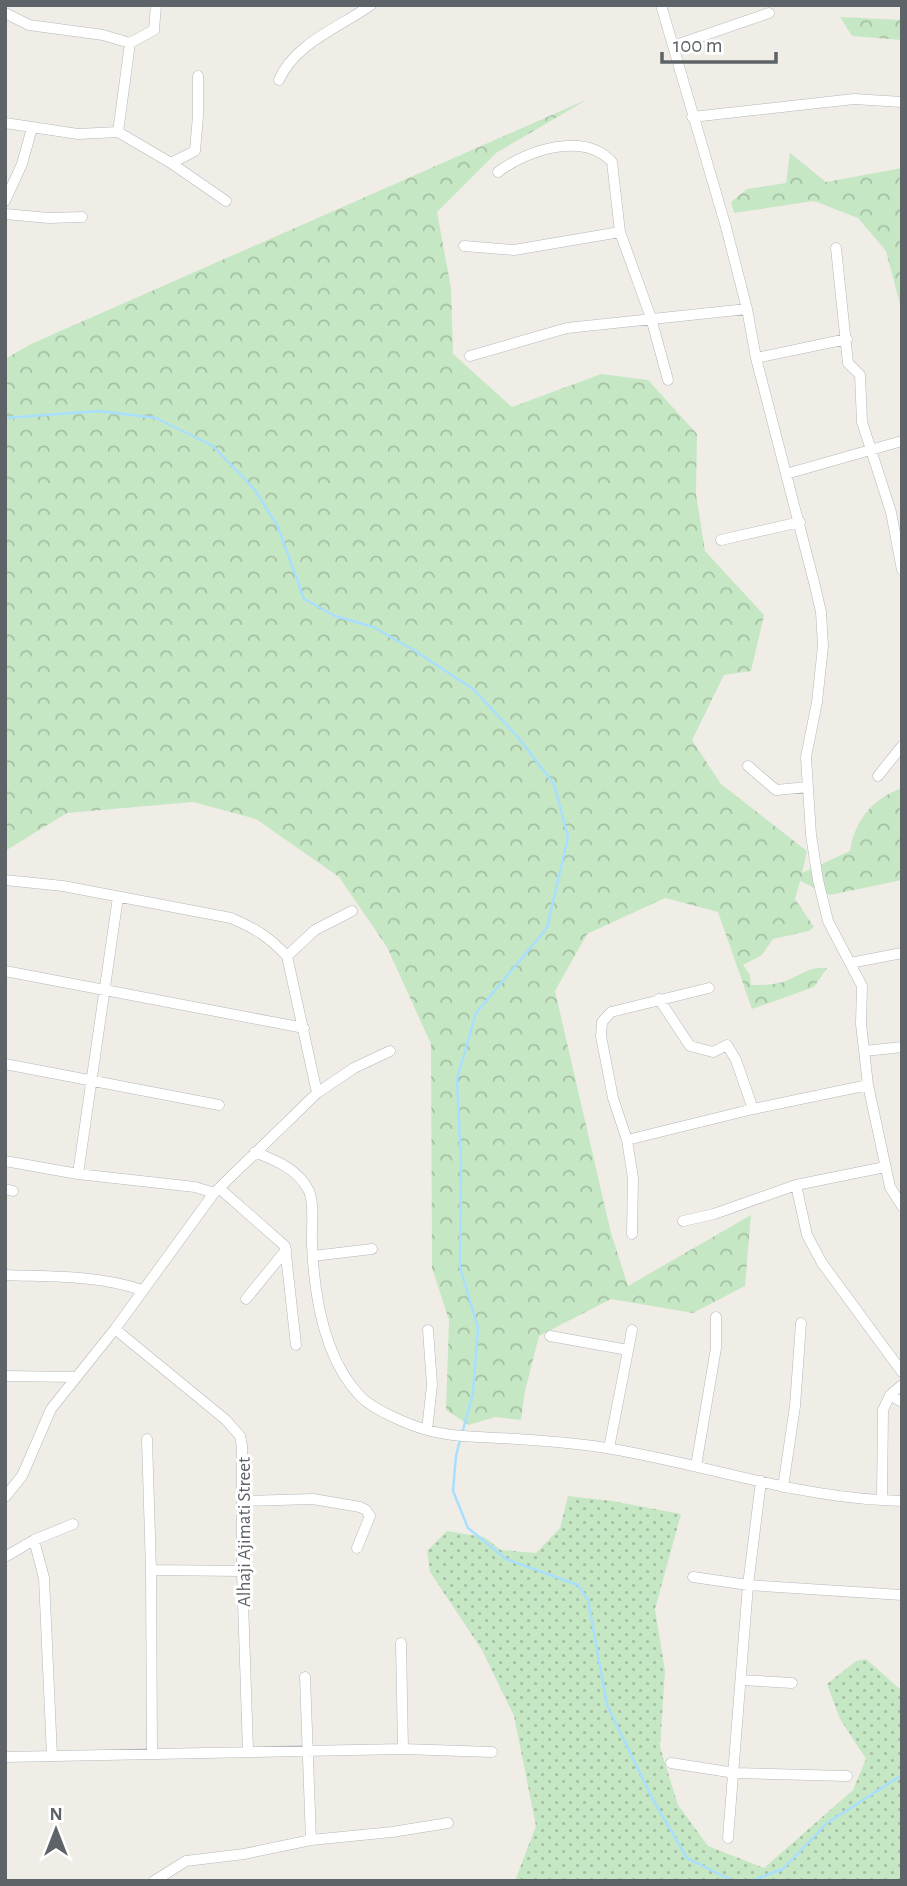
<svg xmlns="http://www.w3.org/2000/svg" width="907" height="1886" font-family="'Alegreya Sans',sans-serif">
<defs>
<pattern id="grass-dots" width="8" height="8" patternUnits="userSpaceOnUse" patternTransform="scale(1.75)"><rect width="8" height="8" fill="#c6e7c4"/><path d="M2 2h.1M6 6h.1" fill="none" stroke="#a4bfa3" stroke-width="1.8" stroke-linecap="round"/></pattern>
<pattern id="forest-crowns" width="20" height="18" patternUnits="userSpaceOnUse" patternTransform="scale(1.75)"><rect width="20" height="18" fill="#c6e7c4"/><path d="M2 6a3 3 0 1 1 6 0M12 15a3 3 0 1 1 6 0" fill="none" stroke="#a4bfa3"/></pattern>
</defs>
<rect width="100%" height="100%" fill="#f0ede7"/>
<path fill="url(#grass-dots)" d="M568 1496 612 1501 681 1514 655 1609 665 1671 660 1747 678 1805 708 1846 764 1868 853 1790 866 1759 840 1719 827 1684 856 1661 866 1659 902 1691V1881H515L536 1826 514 1716 482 1650 430 1572 427 1551 447 1531 484 1537 501 1550 536 1553 560 1528Z"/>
<path fill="url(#forest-crowns)" d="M840 17 902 20V40L852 36Z
M588 99 496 153 437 212 451 288 453 354 512 407 601 374 648 380 697 434 696 494 705 551 764 615 751 671 724 675 692 740 721 784 807 851 802 873 850 851C855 820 872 799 902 788V880L830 895 800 881 795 899 814 927 809 931 773 939 762 955 743 965 750 975 751 985C758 985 766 985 774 984 796 981 804 966 827 968L814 987 752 1009 718 912 665 898 587 934 555 991 611 1233 628 1286 751 1215 745 1286 693 1313 611 1299 539 1336 525 1391 521 1420 495 1417 469 1425 446 1410 449 1320 432 1268 431 1044 387 947 339 877 256 819 193 802 67 813 5 851V359L31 344Z
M790 153 826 182 902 168V356L901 308 886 251 858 218 814 201 734 213 731 202 747 189 786 183Z"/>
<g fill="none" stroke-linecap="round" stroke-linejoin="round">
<path stroke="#a9dffe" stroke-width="2.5" d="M5 418 99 411 156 418 213 446 255 490 278 527 304 599 335 616 373 627 412 649 473 689 517 736 554 784 568 837 547 928 476 1013 457 1079 461 1164 460 1267 478 1328 473 1393 462 1434
M460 1440 456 1456 453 1491 468 1528 506 1559 578 1585 588 1600 607 1705 652 1798 687 1858 733 1881
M751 1881 783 1869 827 1823 902 1775"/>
<defs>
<path id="minor" d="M661 5 726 227 747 309 756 358 815 586 821 612 823 646 817 702 806 757 811 835 818 880 828 921 862 986 861 1024 868 1085 890 1187 902 1206
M5 13 29 25 103 35 130 43 154 30 156 5
M673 46 769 13
M279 80C295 43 340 27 371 5
M692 117 854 99 902 102
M5 123 78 134 118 132 171 163 226 201
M118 132 130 43
M171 163 195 151 198 116V76
M498 172C527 150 584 131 612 162L620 232 651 318 668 380
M5 201 22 164 32 128
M5 214 49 218 82 217
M464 246 514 250 620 232
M836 248 848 363 860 375 862 422 891 512 902 570
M470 356 567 328 747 309
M756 358 847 339
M786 474 902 441
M721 540 800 522
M748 766 776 790 808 787
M878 776 902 746
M5 880 63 886 231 918C256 929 268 936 287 956L317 1093
M287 956 315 930 352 911
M850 963 902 953
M5 971 304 1028
M659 999 690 1046 713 1052 727 1045 736 1060 753 1109
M865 1051 902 1047
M5 1064 219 1105
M627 1140 753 1109 868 1085
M255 1152C277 1161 298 1169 309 1191 315 1206 311 1228 312 1244 314 1295 324 1359 361 1397 374 1410 409 1425 427 1430 456 1438 487 1437 517 1439 548 1441 581 1443 612 1449 702 1464 789 1495 882 1500L883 1410 890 1395 902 1385
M5 1161 78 1174 195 1187 214 1193
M78 1174 118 897
M796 1185 807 1235 822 1263 902 1372
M219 1188 285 1246 296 1345
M5 1189 13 1191
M683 1221 714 1214 796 1185 885 1167
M632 1234 633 1178 627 1140 613 1098 601 1036 602 1022 611 1012 709 988
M313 1256 372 1249
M5 1275C51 1277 98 1275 142 1290
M246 1299 286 1250
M115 1329 226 1420 240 1436 242 1446V1571L248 1751
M550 1336 628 1350
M5 1376 75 1377
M890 1395 902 1402
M427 1430 432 1385 428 1330
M147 1439 151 1570 152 1752
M609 1448 632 1330
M696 1466 716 1348V1317
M783 1487 795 1406 801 1323
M5 1497 22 1476 51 1409 115 1329 214 1193 317 1093 354 1068 390 1051
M882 1500 902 1501
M242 1501 313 1499 360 1507 366 1510 370 1516 357 1548
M34 1540 44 1578 52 1756
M5 1557 34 1540 73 1524
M151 1570 242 1571
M693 1577 748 1585 902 1595
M401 1643 403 1749
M305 1677 311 1840
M741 1680 792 1683
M5 1757 403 1749 492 1752
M671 1763 735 1773 847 1776
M728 1838 748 1585 761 1481
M154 1881 186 1861 244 1854 311 1840 392 1832 448 1823"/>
</defs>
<use href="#minor" stroke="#b4b7bb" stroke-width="11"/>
<use href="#minor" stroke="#fff" stroke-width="10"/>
</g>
<g text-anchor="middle" stroke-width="6" stroke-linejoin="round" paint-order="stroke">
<g font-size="19" fill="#5e6367" stroke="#fff">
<text transform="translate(243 1532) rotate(-90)" y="7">Alhaji Ajimati Street</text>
</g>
</g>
<rect width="907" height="1886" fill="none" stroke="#5e6367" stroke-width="14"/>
<g transform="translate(56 1830)" stroke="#ffffff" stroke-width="5" paint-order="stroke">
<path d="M0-5L12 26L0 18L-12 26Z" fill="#5e6367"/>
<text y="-10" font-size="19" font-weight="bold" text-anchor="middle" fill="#5e6367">N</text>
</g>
<path d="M662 52v10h114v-10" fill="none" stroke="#5e6367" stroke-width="3.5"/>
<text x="673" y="52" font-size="21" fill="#5e6367" stroke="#ffffff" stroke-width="5" paint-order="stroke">100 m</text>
</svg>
